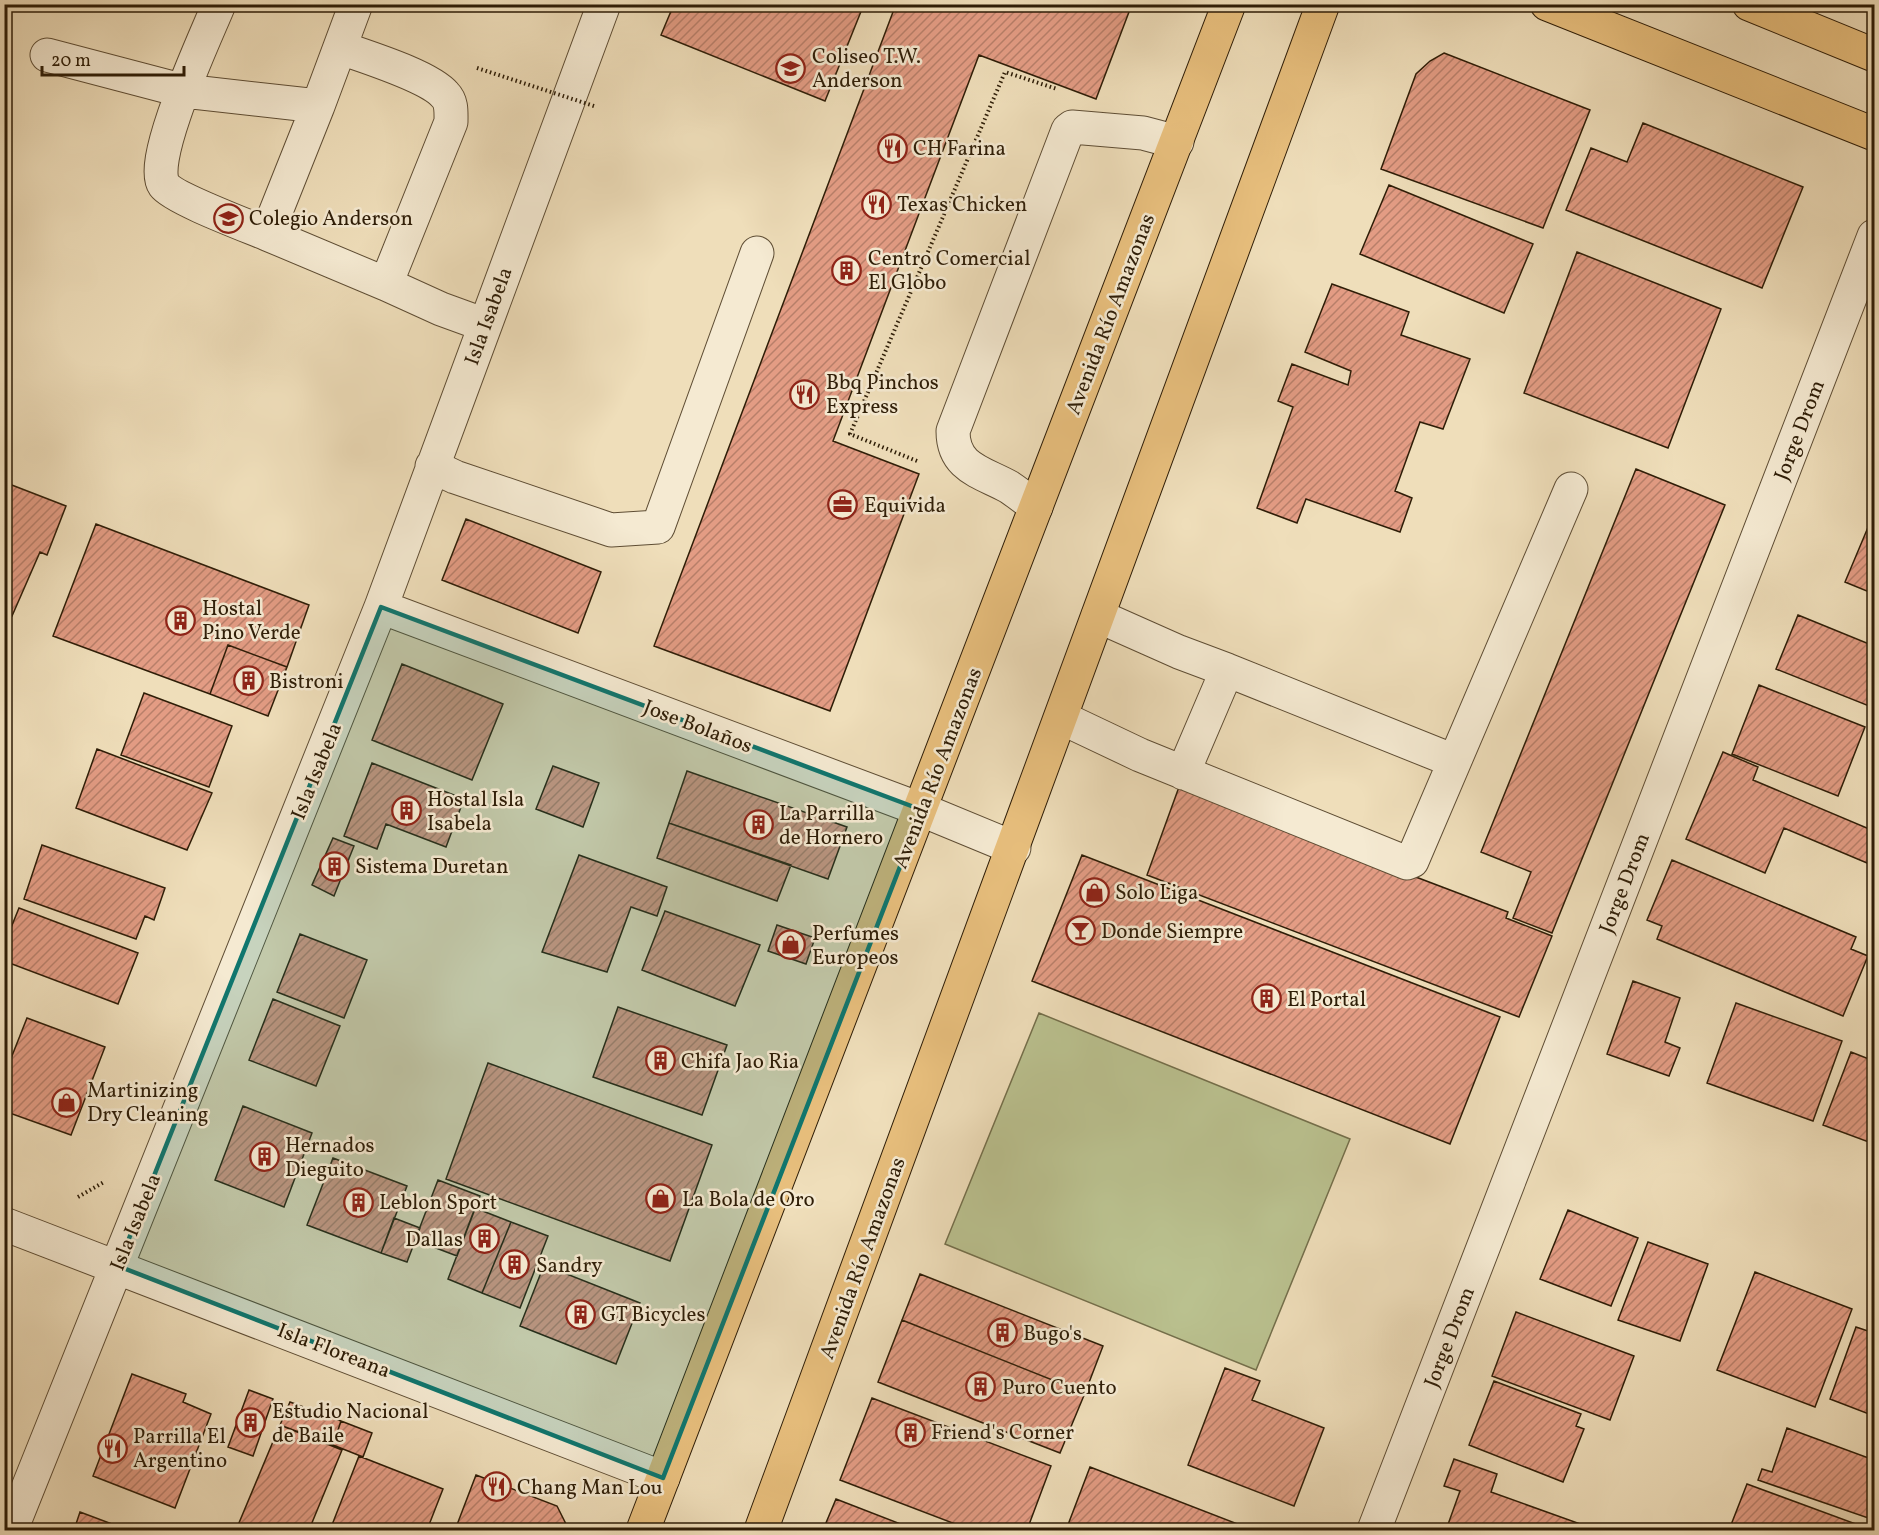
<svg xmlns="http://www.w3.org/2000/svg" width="1879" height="1535" font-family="Vollkorn,serif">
<defs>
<pattern id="building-hatch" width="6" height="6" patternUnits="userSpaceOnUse" patternTransform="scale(1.5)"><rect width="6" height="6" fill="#e39c84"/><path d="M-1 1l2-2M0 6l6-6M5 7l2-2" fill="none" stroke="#b87f6a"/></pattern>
</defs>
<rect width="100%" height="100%" fill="#efdeba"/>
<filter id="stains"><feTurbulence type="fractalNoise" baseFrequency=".00333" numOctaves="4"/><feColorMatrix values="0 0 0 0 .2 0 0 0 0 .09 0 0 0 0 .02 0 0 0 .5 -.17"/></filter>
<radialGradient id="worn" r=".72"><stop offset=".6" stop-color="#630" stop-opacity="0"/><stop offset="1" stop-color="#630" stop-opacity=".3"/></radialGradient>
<path fill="#bac18f" stroke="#746f4b" stroke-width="1.5" d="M1039 1013 1350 1139 1256 1370 945 1244Z"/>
<path fill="url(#building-hatch)" stroke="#2e1d07" stroke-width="1.5" d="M674 4H864L825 101 661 35Z
M896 4H1132L1096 99 979 55 833 441 919 474 830 711 654 646Z
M1444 53 1590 110 1543 228 1381 169 1416 74 1430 61Z
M1643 123 1803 187 1762 288 1566 210 1591 148 1627 162Z
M1389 185 1533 244 1504 313 1360 254Z
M1577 252 1721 309 1668 448 1524 393Z
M1332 284 1409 312 1401 335 1470 359 1443 429 1420 422 1395 491 1412 498 1400 532 1306 499 1297 523 1257 508 1293 407 1278 401 1292 364 1348 385 1351 371 1305 352Z
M1636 469 1725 505 1552 933 1513 918 1531 872 1481 852Z
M4 482 66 506 47 555 40 552 12 616 4 613Z
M1874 513V594L1845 582Z
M466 519 601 572 578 633 442 580Z
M96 524 309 605 287 667 228 645 210 694 53 636Z
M1798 615 1874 646V708L1776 669Z
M228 645 287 667 268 716 210 694Z
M402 664 503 704 472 780 372 740Z
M1759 685 1865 727 1838 796 1732 754Z
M144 693 232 726 209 787 121 755Z
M97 749 212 793 187 850 76 808Z
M1723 752 1758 767 1753 780 1874 831V847L1867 863 1784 828 1765 873 1686 839Z
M372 763 464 799 446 847 386 824 377 849 344 836Z
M553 766 599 783 583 827 536 809Z
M687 771 847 827 828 879 669 823Z
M1179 787 1508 912 1506 918 1552 936 1519 1017 1147 875Z
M669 823 791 865 777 901 657 858Z
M333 838 354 846 334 896 312 885Z
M42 845 165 888 154 920 145 916 136 939 24 899Z
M579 855 667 887 657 916 631 907 607 972 542 952Z
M1082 855 1500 1017 1450 1144 1032 981Z
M1672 860 1856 937 1851 949 1868 956 1843 1016 1657 939 1662 926 1647 920Z
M19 908 138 953 118 1004 4 961V945Z
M665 911 760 945 735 1006 642 970Z
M777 925 815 938 806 964 768 951Z
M300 934 367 960 344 1018 277 992Z
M1633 981 1680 998 1665 1042 1680 1048 1669 1076 1607 1054Z
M273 999 340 1026 316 1086 249 1060Z
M1736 1003 1842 1041 1813 1121 1707 1083Z
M618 1007 727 1045 702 1115 593 1077Z
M27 1018 105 1047 71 1135 4 1111V1076Z
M1851 1052 1874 1061V1144L1823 1125Z
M488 1063 712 1145 670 1261 446 1179Z
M243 1106 312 1133 284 1207 215 1180Z
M333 1158 407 1186 381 1253 307 1225Z
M438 1180 480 1196 457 1256 415 1240Z
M475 1208 511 1222 482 1293 448 1279Z
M1568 1210 1638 1238 1611 1306 1540 1279Z
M394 1218 420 1228 407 1262 381 1253Z
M511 1222 548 1236 520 1308 482 1293Z
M1648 1242 1708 1264 1680 1341 1618 1320Z
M544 1265 640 1303 616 1364 520 1326Z
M1755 1272 1852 1309 1815 1407 1717 1370Z
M920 1274 1103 1346 1085 1393 902 1320Z
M1516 1312 1634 1356 1610 1420 1492 1376Z
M902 1320 1085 1393 1060 1453 878 1382Z
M1856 1327 1874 1333V1416L1830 1399Z
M1225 1368 1260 1381 1252 1400 1324 1428 1294 1506 1188 1465Z
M132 1374 186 1394 183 1402 211 1414 175 1508 93 1476Z
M1494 1381 1581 1414 1576 1426 1584 1429 1563 1482 1469 1445Z
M249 1390 273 1399 253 1456 228 1447Z
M872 1398 1051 1466 1027 1530H971L840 1480Z
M290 1402 341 1421 333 1445 280 1425Z
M341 1421 372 1433 363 1457 333 1445Z
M280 1425 342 1450 309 1530H236Z
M1787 1428 1874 1460V1520L1758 1480 1762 1469 1772 1472Z
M359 1456 443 1489 427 1530H330Z
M1454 1459 1497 1474 1491 1492 1597 1530H1446L1460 1491 1444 1486Z
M1090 1467 1253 1530H1066Z
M476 1475 557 1506 569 1530H455Z
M1747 1484 1872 1530H1729Z
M836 1499 916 1530H823Z
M80 1512 128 1530H74Z"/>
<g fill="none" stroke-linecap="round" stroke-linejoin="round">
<defs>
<path id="minor" d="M219 4C207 34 147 161 164 185 173 198 248 226 267 234
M47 55 184 91 318 106 356 4
M318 106 267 234 386 284 451 122C451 112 452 102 445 95 429 76 366 57 341 48
M386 284 441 309 485 325
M432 466 455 477 611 530 658 527 757 253
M1036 507C1027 500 1018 493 1009 487 982 472 953 468 953 431L1068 130 1072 127 1143 133 1177 142
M381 607 922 810 1014 848
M1098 616 1179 652 1227 670
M1062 718 1140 755 1407 863 1412 861 1571 489
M1183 773 1227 670 1454 761
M4 1224 663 1478
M11 1530 381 607 604 4
M1374 1530 1874 236"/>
<path id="major" d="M1547 4 1874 134
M1749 4 1874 55
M643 1530 1229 4
M761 1530 1323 4"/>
</defs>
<use href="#minor" stroke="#5e4d34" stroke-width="35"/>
<use href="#major" stroke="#2e1d07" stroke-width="35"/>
<path stroke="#2e1d07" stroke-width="4" stroke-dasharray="1.5 3" stroke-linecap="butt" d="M917 461 850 434 1005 72 1057 89
M78 1197 104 1182"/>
<use href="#minor" stroke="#f5ead2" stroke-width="33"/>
<use href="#major" stroke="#e8bf7d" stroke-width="33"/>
<path stroke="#2e1d07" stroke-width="4" stroke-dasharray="1.5 3" stroke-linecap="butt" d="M477 68 594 106"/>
</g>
<path fill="#0f766e" fill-opacity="0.2" stroke="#0f766e" stroke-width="4.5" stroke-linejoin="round" d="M381 607 922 810 663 1478 118 1266Z"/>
<defs>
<symbol id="school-ring" viewBox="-11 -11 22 22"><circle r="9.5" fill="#f5ead2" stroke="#8f2418" stroke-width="1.5"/><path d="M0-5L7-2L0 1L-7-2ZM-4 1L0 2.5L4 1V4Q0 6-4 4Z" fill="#8f2418"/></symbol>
<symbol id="restaurant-ring" viewBox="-11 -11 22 22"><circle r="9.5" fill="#f5ead2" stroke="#8f2418" stroke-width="1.5"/><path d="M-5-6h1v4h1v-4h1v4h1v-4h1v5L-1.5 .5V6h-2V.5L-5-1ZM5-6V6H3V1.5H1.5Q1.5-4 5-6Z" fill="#8f2418"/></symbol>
<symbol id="building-ring" viewBox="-11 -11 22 22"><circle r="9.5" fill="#f5ead2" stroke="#8f2418" stroke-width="1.5"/><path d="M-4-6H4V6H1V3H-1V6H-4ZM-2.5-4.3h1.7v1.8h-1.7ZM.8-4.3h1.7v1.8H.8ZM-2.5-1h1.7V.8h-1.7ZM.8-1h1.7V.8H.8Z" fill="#8f2418"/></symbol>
<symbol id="office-ring" viewBox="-11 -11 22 22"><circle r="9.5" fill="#f5ead2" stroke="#8f2418" stroke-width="1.5"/><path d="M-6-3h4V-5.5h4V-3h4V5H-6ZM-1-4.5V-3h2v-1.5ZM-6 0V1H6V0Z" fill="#8f2418"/></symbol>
<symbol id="shop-ring" viewBox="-11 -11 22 22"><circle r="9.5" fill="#f5ead2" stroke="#8f2418" stroke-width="1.5"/><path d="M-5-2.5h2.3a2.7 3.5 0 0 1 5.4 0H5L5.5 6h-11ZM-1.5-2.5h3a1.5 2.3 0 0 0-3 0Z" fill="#8f2418"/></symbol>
<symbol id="bar-ring" viewBox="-11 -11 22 22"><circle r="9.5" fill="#f5ead2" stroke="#8f2418" stroke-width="1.5"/><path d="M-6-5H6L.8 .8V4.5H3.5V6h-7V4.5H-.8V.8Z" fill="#8f2418"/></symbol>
</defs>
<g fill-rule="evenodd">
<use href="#school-ring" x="774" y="52" width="33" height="33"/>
<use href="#restaurant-ring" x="876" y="132" width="33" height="33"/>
<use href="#restaurant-ring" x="860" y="188" width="33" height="33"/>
<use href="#school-ring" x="212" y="202" width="33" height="33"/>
<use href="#building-ring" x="830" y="254" width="33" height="33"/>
<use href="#restaurant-ring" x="788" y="378" width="33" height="33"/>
<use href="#office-ring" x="826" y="488" width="33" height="33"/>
<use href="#building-ring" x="164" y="604" width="33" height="33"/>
<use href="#building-ring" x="232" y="664" width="33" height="33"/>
<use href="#building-ring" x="390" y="794" width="33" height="33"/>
<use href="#building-ring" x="742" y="808" width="33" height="33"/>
<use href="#building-ring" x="318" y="850" width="33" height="33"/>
<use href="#shop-ring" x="1078" y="876" width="33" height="33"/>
<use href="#bar-ring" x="1064" y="914" width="33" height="33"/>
<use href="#shop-ring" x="774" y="928" width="33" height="33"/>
<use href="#building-ring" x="1250" y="982" width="33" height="33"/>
<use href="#building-ring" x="644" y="1044" width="33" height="33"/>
<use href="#shop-ring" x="50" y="1086" width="33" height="33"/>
<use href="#building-ring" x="248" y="1140" width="33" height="33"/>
<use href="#shop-ring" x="644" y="1182" width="33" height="33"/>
<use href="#building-ring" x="342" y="1186" width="33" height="33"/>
<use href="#building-ring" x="468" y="1222" width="33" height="33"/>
<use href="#building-ring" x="498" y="1248" width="33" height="33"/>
<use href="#building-ring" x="564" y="1298" width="33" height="33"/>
<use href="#building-ring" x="986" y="1316" width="33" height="33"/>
<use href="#building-ring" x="964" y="1370" width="33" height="33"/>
<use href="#building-ring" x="234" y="1406" width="33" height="33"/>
<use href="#building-ring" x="894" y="1416" width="33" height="33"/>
<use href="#restaurant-ring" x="96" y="1432" width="33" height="33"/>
<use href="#restaurant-ring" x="480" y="1470" width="33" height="33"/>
</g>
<g text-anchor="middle" stroke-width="5" stroke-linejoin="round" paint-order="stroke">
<g font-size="21" fill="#2e1d07" stroke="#f5ead2" text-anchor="start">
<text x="812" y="63">Coliseo T.W.<tspan x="812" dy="24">Anderson</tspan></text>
<text x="913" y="155">CH Farina</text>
<text x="897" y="211">Texas Chicken</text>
<text x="249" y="225">Colegio Anderson</text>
<text x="868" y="265">Centro Comercial<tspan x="868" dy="24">El Globo</tspan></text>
<text x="826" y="389">Bbq Pinchos<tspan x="826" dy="24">Express</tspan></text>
<text x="864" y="512">Equivida</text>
<text x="202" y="615">Hostal<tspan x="202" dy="24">Pino Verde</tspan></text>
<text x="269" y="688">Bistroni</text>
<text x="427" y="806">Hostal Isla<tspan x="427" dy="24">Isabela</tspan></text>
<text x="779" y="820">La Parrilla<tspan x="779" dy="24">de Hornero</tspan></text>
<text x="355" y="873">Sistema Duretan</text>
<text x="1115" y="899">Solo Liga</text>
<text x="1101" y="938">Donde Siempre</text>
<text x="812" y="940">Perfumes<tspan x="812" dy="24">Europeos</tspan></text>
<text x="1287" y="1006">El Portal</text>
<text x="681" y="1068">Chifa Jao Ria</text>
<text x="87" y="1097">Martinizing<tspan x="87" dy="24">Dry Cleaning</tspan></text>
<text x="285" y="1152">Hernados<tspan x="285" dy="24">Dieguito</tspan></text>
<text x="682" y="1206">La Bola de Oro</text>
<text x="379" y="1209">Leblon Sport</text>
<text x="463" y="1246" text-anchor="end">Dallas</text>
<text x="536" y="1272">Sandry</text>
<text x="601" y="1321">GT Bicycles</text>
<text x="1023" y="1340">Bugo's</text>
<text x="1002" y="1394">Puro Cuento</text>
<text x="272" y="1418">Estudio Nacional<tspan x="272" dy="24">de Baile</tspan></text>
<text x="931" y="1439">Friend's Corner</text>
<text x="133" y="1443">Parrilla El<tspan x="133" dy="24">Argentino</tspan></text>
<text x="517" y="1494">Chang Man Lou</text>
</g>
<g font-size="21" fill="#2e1d07" stroke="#f5ead2">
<text transform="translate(1110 314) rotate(-69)" y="7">Avenida Río Amazonas</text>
<text transform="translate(488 316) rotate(-70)" y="7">Isla Isabela</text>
<text transform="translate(1799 430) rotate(-69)" y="7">Jorge Drom</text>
<text transform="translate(698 726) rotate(21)" y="7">Jose Bolaños</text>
<text transform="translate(937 768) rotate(-69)" y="7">Avenida Río Amazonas</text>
<text transform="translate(316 771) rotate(-68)" y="7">Isla Isabela</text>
<text transform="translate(1624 883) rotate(-69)" y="7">Jorge Drom</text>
<text transform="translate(135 1222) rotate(-68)" y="7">Isla Isabela</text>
<text transform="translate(862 1258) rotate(-70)" y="7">Avenida Río Amazonas</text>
<text transform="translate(1449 1337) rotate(-69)" y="7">Jorge Drom</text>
<text transform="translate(334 1350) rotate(21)" y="7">Isla Floreana</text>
</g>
</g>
<rect width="1879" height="1535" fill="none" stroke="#efdeba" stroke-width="24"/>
<rect x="6" y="6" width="1867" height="1523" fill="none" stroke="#2e1d07" stroke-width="3"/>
<rect x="12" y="12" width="1855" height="1511" fill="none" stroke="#2e1d07" stroke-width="1.5"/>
<path d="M42 66v9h142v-9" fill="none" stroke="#2e1d07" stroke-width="3"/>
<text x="51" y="66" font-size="18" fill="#2e1d07" stroke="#f5ead2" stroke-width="4.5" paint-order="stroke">20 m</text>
<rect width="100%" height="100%" filter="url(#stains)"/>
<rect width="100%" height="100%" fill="url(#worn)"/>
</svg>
